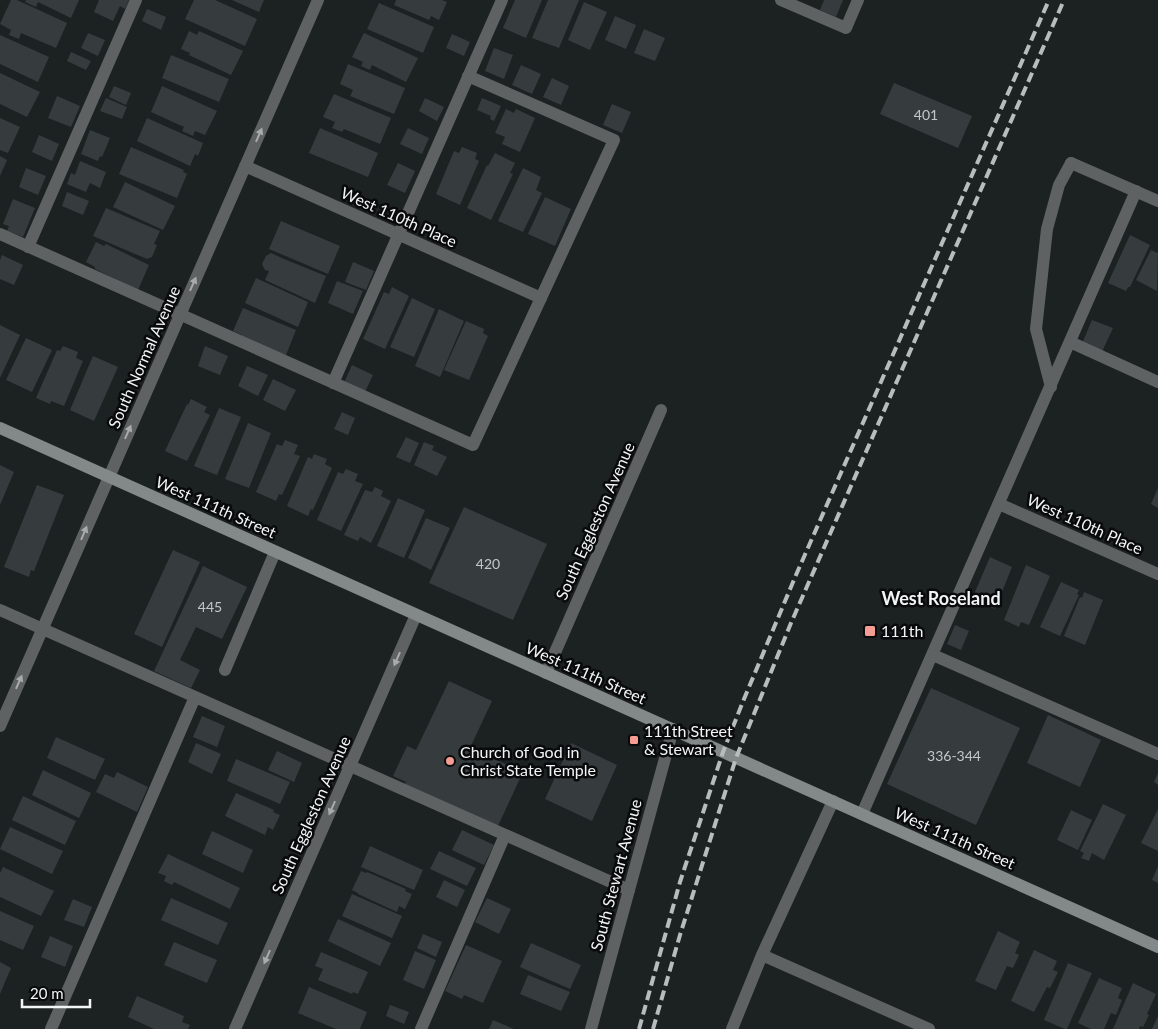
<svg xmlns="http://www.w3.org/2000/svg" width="1158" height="1029" font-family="Lato,sans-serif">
<rect width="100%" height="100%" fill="#1c2122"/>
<path fill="#363c3d" d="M11 0H17L67 23 56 48 21 33 19 39 9 35 11 30 0 24Z
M26 0H79L71 18 38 2 36 7 25 2Z
M99 0H129L125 9 120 6 113 21 94 12Z
M194 0H215L257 19 245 46 185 19Z
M232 0H264L259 12Z
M396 0H442L447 2 439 20 431 16 429 20 394 5Z
M515 0H542L526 38 503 28Z
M548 0H579L559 48 532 38Z
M824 0H843L836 17 820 10Z
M584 2 607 12 590 50 568 40Z
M379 3 434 27 423 53 367 29Z
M147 9 166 17 161 30 142 21Z
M615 16 636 25 626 49 605 40Z
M644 29 665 38 655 61 634 53Z
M189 31 197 35 199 31 243 51 231 75 189 55 190 53 181 49Z
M88 33 105 40 98 56 81 48Z
M364 33 418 58 406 82 372 65 370 70 361 66 363 62 352 57Z
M452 34 470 42 464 56 446 48Z
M0 35 49 57 38 82 0 64Z
M494 48 513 55 504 79 485 71Z
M71 52 91 61 86 70 67 61Z
M171 55 229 79 219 102 162 78Z
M348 64 405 88 394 114 350 96 353 90 340 84Z
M521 65 541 74 532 94 512 85Z
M0 73 40 92 27 117 0 104Z
M552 78 569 86 561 105 543 97Z
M894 83 972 116 958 148 880 114Z
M114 86 131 93 126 105 109 97Z
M162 86 217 111 205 135 195 131 193 136 182 131 184 127 151 112Z
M334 94 391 118 380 144 344 129 342 132 332 128 335 122 323 117Z
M57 96 80 106 71 127 48 118Z
M106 98 127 107 122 119 100 111Z
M425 98 444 107 437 121 419 111Z
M482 98 501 106 494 121 490 119 491 116 477 110Z
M612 104 631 112 622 133 603 125Z
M506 109 514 113 516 109 535 118 520 152 502 144 505 137 495 133Z
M0 118 20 127 8 153 0 150Z
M147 118 203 143 198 156 195 154 190 166 137 141Z
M320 128 378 153 368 177 309 153Z
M408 128 429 138 422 154 400 144Z
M90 130 110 138 102 157 100 156 98 161 81 154Z
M39 135 59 144 52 161 32 152Z
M131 147 184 170 183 172 187 174 177 198 119 174Z
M462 147 477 153 475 159 479 161 460 205 436 194 454 151 459 153Z
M495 153 515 163 510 173 513 174 491 220 467 208 487 165 488 166Z
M0 156 7 160 0 176Z
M80 161 106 172 100 188 90 183 86 192 67 184 71 173 75 175Z
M398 163 415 171 405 193 387 185Z
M26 168 46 176 38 195 19 187Z
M523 168 541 177 536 190 542 193 523 232 498 221Z
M125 182 175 206 163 230 113 207Z
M67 192 89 201 83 215 62 206Z
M545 197 571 209 555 246 528 234Z
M13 199 35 208 23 237 7 231 9 226 3 224Z
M106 208 160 231 154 244 157 245 152 257 147 259 93 236Z
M281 221 340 246 328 274 269 249Z
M1130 235 1150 245 1130 287H1128L1126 291 1108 283Z
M96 242 104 246 106 244 149 265 138 290 95 269V267L86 262Z
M1151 250 1158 253 1157 291 1136 280Z
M271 253 284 259 326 276 315 303 265 280 269 271 265 270 262 264 266 256Z
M2 255 23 265 14 285 0 279V260Z
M353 262 374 271 366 290 345 282Z
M256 278 308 302 298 327 245 303Z
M337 281 363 291 353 314 328 303Z
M392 287 409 296 385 349 363 339 384 292 389 294Z
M412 298 435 309 414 357 390 347Z
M243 308 296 330 286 355 239 339 242 335 233 331Z
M439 309 464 321 440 377 415 366Z
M1092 320 1113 328 1101 354 1081 346Z
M466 321 484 329 483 333 488 336 469 380 444 370Z
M0 325 20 335 0 378Z
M26 338 52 350 32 392 6 380Z
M63 346 78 352 76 358 83 361 64 406 51 401 50 404 36 398 57 350 60 351Z
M205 346 228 356 220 375 198 366Z
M93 356 118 367 94 421 70 410Z
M352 365 373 375 364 394 343 385Z
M247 366 268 375 258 396 238 386Z
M273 379 296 390 285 411 263 400Z
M191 399 207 407 204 412 210 415 187 461 165 451 187 404 188 405Z
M219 408 241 417 217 475 194 466Z
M342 412 355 418 348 435 334 429Z
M248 423 271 433 249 488 225 479Z
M406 437 419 443 410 463 396 457Z
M285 440 298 445 294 454 300 456 282 495 279 494 276 501 256 492 277 444 282 446Z
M424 442 434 446 432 450 447 457 437 476 414 465Z
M314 454 327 459 325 464 332 468 313 510 311 509 308 516 287 506 308 457 312 459Z
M0 465 14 472 0 505Z
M346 469 358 474 355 481 363 484 341 531 317 520 338 472 343 474Z
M37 485 64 495 34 571 31 570 29 577 4 567Z
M375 487 383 491 381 496 391 501 371 543 360 537 358 541 344 535 365 490 372 492Z
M1158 488V508L1151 504Z
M398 498 425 510 404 558 377 546Z
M464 507 547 544 513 620 429 583Z
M426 518 450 528 431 570 408 558Z
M173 550 200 562 162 647 134 634Z
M990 557 1012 567 995 609 972 599Z
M1026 565 1050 576 1029 625 1021 622 1019 627 1004 620Z
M203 566 247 587 222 639 196 627 180 660 200 670 191 688 154 671Z
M1061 582 1079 590 1077 594 1079 595 1060 636 1040 627Z
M1084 592 1103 600 1085 645 1064 636 1080 597 1082 598Z
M955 625 969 631 961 650 947 644Z
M449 681 492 701 470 748 523 772 497 828 404 785 406 782 393 776 407 746 416 750Z
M931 688 1020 728 976 825 887 784Z
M1048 715 1101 740 1080 787 1027 763Z
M202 716 225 726 217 747 193 737Z
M56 737 105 759 95 780 47 758Z
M196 743 221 754 212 774 188 762Z
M571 743 617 765 592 821 545 799Z
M277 751 302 763 294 782 268 770Z
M236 759 290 782 280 804 227 781Z
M43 770 91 793 79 818 32 795Z
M117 772 148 787 137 812 96 792 105 774 114 778Z
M1158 773V785L1154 782Z
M236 793 274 810 273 812 280 815 273 830 268 827 265 835 225 816Z
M23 796 76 821 65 845 12 820Z
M1103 804 1126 815 1104 860 1092 853 1089 861 1081 858 1084 853 1080 851Z
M1158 809V851L1141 843Z
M1071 810 1092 820 1078 850 1057 840Z
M10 827 63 851 52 874 0 849Z
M462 830 494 845 484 865 452 850Z
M212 831 253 850 243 873 202 854Z
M370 846 423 870 414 890 361 867Z
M439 851 476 868 467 886 430 869Z
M168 854 240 888 230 909 174 882 172 885 164 881 166 876 158 873Z
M1158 866V883L1152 880Z
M3 867 54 891 41 916 0 897V873Z
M361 871 366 873 367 872 406 889 405 891 412 894 405 909 399 906 397 912 358 894V893L352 890Z
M444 880 465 890 457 907 436 897Z
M352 894 402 916 392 938 342 916Z
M171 898 228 923 218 945 161 920Z
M487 898 511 909 499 934 475 922Z
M73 899 92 907 84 927 64 920Z
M0 911 34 926 23 950 0 940Z
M338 919 391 943 380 966 328 941Z
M998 931 1020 942 1015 953 1019 955 1013 968 1007 966 996 990 975 981Z
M423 934 442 942 436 957 417 948Z
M50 936 73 946 65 967 41 957Z
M174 942 217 960 207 983 164 965Z
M531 943 581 965 570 989 520 967Z
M466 945 502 961 483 1003 464 995 462 999 445 991Z
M1034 950 1057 961 1053 970 1058 972 1050 988 1047 987 1034 1012 1011 1001Z
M415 951 436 960 424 989 403 980Z
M321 952 368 972 358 994 353 992 352 994 318 980 323 969 315 966Z
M0 962 11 968 0 994Z
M1068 963 1092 973 1067 1029H1065L1044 1020Z
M528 975 570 992 561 1011 520 994Z
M1099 978 1122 988 1118 998 1122 1000 1116 1015 1111 1013 1104 1029H1091L1078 1023Z
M1133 983 1156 994 1147 1014 1149 1015 1143 1027 1140 1026 1139 1029H1113Z
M309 987 367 1012 360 1029H336L298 1013Z
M137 996 184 1016 182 1022 190 1025 188 1029H154L128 1017Z
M390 1005 409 1012 404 1024 386 1016Z
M1158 1016V1029H1152Z
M493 1020 514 1029H489Z"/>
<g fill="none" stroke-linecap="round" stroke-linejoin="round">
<path stroke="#5f6263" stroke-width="12" d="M781 0 846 28 858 0
M0 234 473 445 614 140 468 76
M28 247 136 0
M1070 342 1158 382
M333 383 502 0
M1051 387 1036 329 1047 229 1059 185 1071 163
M0 610 629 890
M933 655 1158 754
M225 670 275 552
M862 814 1136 191
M762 955 929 1029
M51 1029 195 697
M421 1029 505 835
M732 1029 762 955 833 801"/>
<path stroke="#5f6263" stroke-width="12" d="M1071 163 1158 201
M245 166 541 298
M999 504 1158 574
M546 673 661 410
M0 726 318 0
M235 1029 416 615
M591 1029 673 729"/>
<path stroke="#838889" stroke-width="12" d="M0 428 1158 947"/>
<path stroke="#b8bcbc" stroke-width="4" stroke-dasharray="10 5" stroke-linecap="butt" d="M639 1029 680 882 723 752 744 699 796 575 1049 0
M653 1029 680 935 736 758 791 623 1064 0"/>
</g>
<defs><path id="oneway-solid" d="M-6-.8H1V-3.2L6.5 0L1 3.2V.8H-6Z" transform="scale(1.25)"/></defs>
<g fill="#a8acac">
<use href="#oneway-solid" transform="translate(259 135) rotate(-66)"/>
<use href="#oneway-solid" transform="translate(193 284) rotate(-66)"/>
<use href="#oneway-solid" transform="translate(128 432) rotate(-66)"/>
<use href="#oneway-solid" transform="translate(84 533) rotate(-67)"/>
<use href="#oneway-solid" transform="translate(397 659) rotate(114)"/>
<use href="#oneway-solid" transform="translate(19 682) rotate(-66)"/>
<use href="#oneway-solid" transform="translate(332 808) rotate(114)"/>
<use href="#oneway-solid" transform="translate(267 957) rotate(114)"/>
</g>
<g fill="#f59c93" stroke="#080a0b" stroke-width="2">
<rect x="864" y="625" width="12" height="12" rx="2.5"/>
<rect x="629" y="735" width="10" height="10" rx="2.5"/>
<circle cx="450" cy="761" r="5"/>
</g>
<g text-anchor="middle" stroke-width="5" stroke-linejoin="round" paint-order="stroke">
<g font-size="14" fill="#c2c7c7">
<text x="926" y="120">401</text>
<text x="488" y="569">420</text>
<text x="210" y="612">445</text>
<text x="954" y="761">336-344</text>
</g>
<g font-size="16" fill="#f1f5f5" stroke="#080a0b">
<text transform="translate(399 217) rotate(24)" y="6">West 110th Place</text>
<text transform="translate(144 357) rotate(-66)" y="6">South Normal Avenue</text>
<text transform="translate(216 507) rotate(24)" y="6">West 111th Street</text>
<text transform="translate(595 521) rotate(-66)" y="6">South Eggleston Avenue</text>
<text transform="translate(1085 524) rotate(24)" y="6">West 110th Place</text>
<text transform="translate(586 673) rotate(24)" y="6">West 111th Street</text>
<text transform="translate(311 815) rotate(-66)" y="6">South Eggleston Avenue</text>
<text transform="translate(955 838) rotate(24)" y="6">West 111th Street</text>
<text transform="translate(616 875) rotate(-75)" y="6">South Stewart Avenue</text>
</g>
<g font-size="16" fill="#f1f5f5" stroke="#080a0b" text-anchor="start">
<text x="881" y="637">111th</text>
<text x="644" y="737">111th Street<tspan x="644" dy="18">&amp; Stewart</tspan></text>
<text x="460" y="758">Church of God in<tspan x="460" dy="18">Christ State Temple</tspan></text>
</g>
<g font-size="18" font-weight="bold" fill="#f1f5f5" stroke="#080a0b">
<text x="941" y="605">West Roseland</text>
</g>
</g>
<path d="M22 999v8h68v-8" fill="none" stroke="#f1f5f5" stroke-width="2.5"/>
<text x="30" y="999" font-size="15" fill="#f1f5f5" stroke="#080a0b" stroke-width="4" paint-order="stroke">20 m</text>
</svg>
